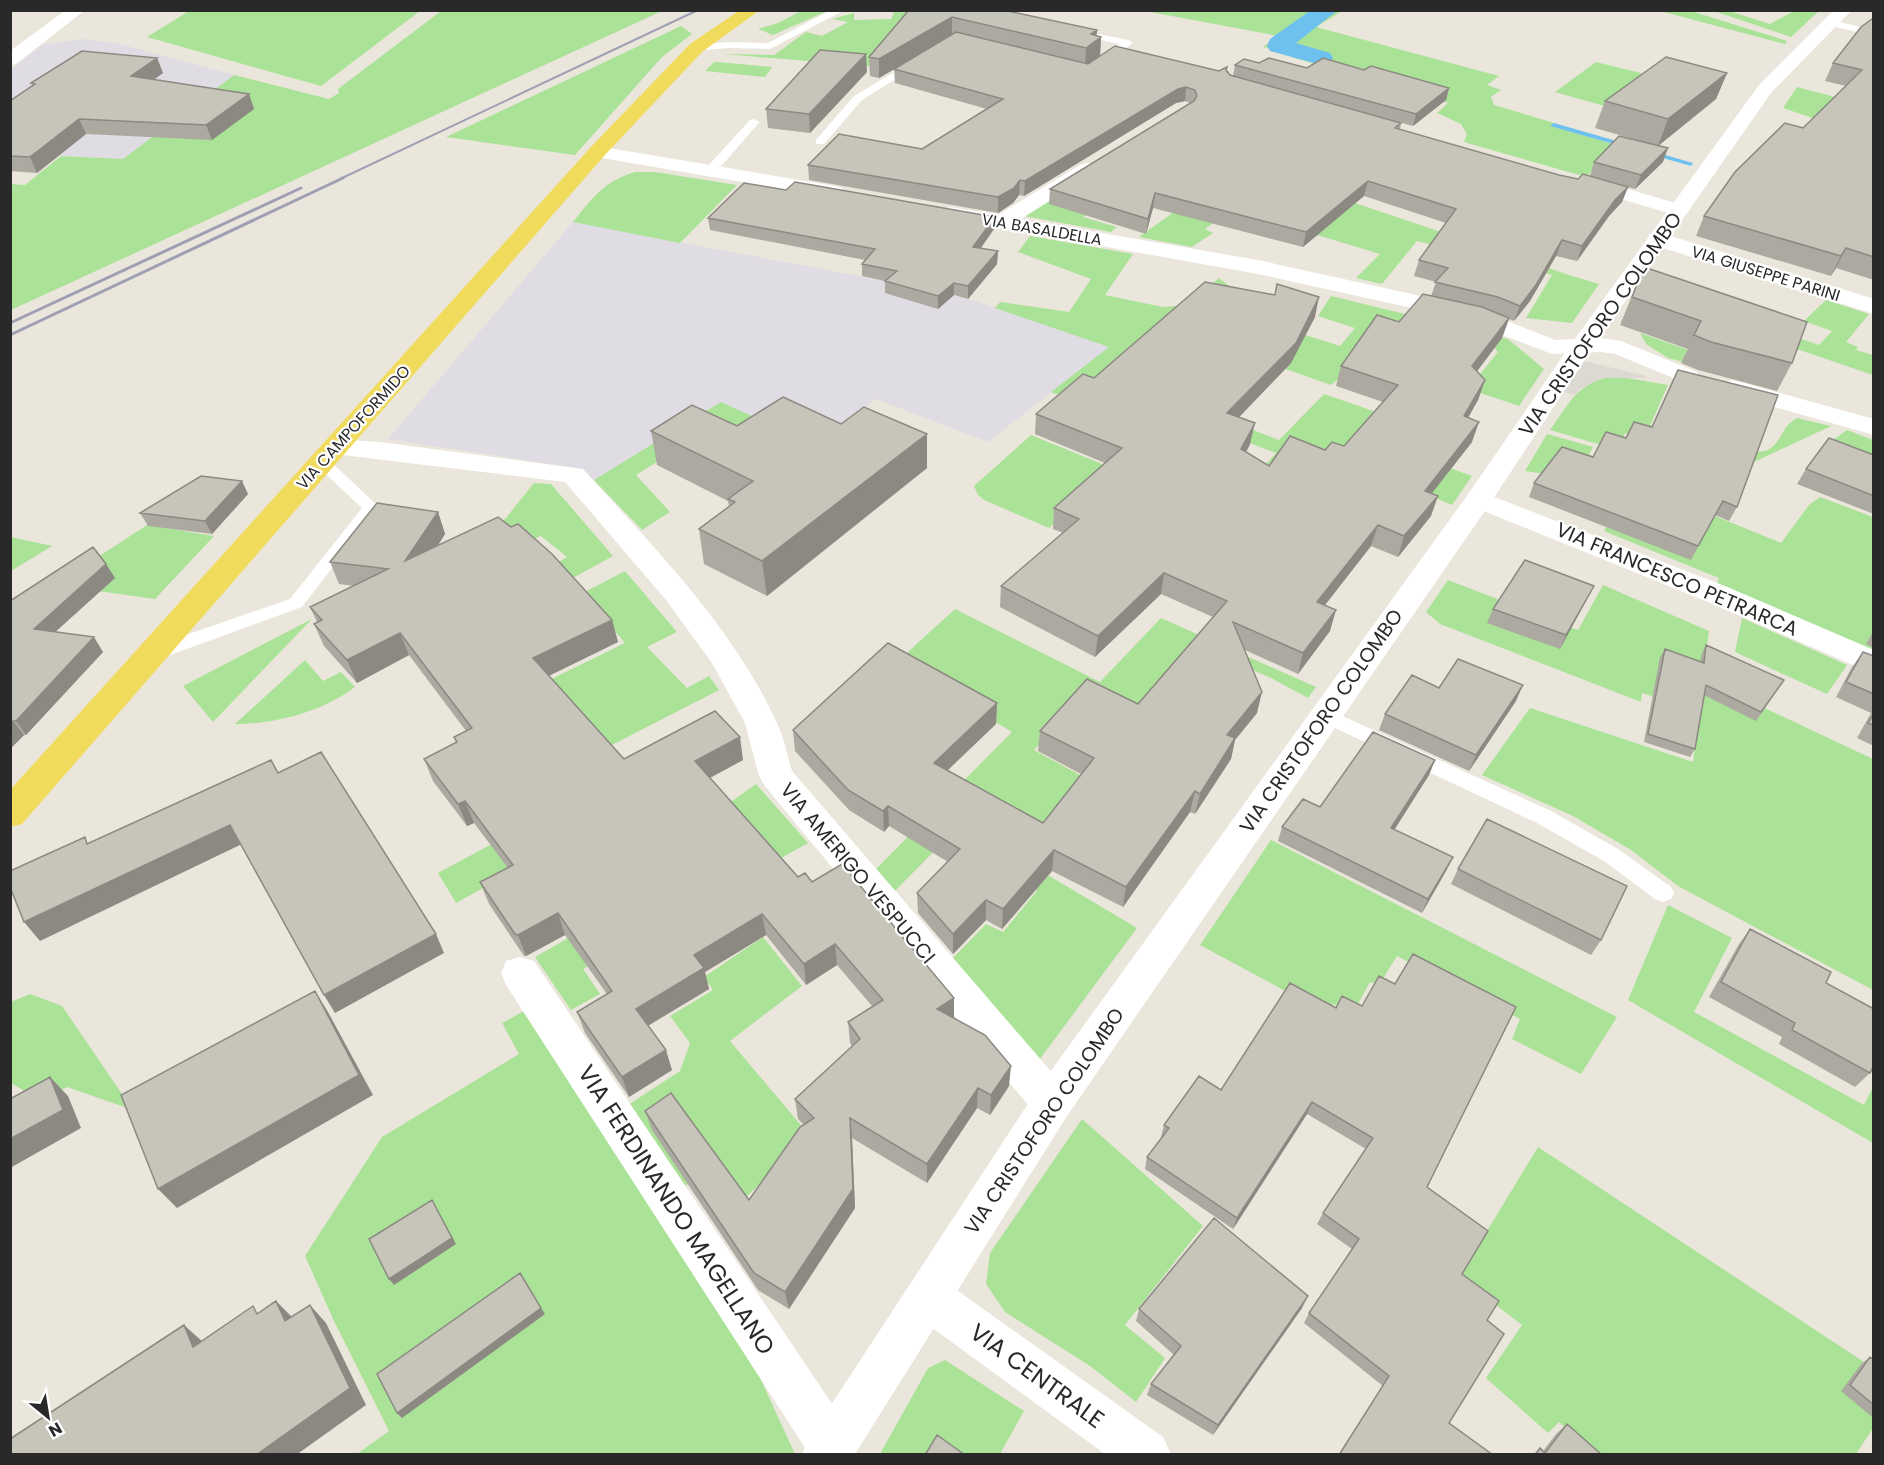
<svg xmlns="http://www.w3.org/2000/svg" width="1884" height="1465" font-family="Poppins,sans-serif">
<rect width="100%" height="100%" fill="#ebe6db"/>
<path fill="#dfdce4" d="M81 39 116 43 234 75 123 159 11 153V70L42 45Z
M573 222 896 283 972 300 1109 347 988 442 876 399 815 445 721 402 594 480 583 469 388 439Z"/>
<path fill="#aae297" d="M189 11V10L420 11 321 86 147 37Z
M441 11H662L11 310 10 184 25 185 61 156 123 159 234 75 329 99 339 93 338 89Z
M801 11H827L773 35 758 29 778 23Z
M1145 11H1342L1316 27 1499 76 1487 85 1501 90 1491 97 1494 105 1554 123 1551 126 1616 145 1586 177 1464 142 1467 134 1461 124 1437 113 1448 103 1291 57 1293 54 1263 47 1278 36Z
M1660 11H1691L1787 41 1785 44Z
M1714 11H1729L1770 24 1794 11H1819L1791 37Z
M894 12H921L880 67 723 54 774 55 806 32 822 36 848 22 832 19 854 13V20L891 19Z
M681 26 692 34 662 57 575 155 446 137Z
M714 62H717L772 67 765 77 705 71Z
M1596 62 1649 75 1608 107 1555 92Z
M1797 87 1873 107 1816 119 1783 108Z
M1241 164V204L1205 229 1213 233 1192 247 1139 237Z
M635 172H655L737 185 680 243 573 222C593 197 603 182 635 172Z
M1073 186 1110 196 1083 217 1117 227 1111 232 1024 216Z
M1340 198 1569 275 1599 284 1572 323 1526 318 1552 275 1417 241 1382 284 1356 278 1380 254 1297 229Z
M1030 236 1133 254 1105 295 1163 307 1188 305 1219 278 1250 302 1285 310 1271 324 1340 346 1355 328 1318 316 1331 296 1413 316 1384 350 1476 379 1498 352 1490 342 1470 330 1508 339 1544 369 1519 406 1415 371 1395 388 1346 372 1331 385 1235 351 1247 339 1273 349 1277 344 1188 305 1134 351 1171 365 1187 354 1198 357 1171 383 1181 388 1169 398 1279 440 1324 394 1382 414 1378 419 1371 416 1358 435 1472 476 1452 505 1356 465 1336 487 1296 472 1230 540 1097 486 1049 528 984 500 978 495 974 486 1031 435 1146 482 1158 469 1234 499 1276 453 1166 411 1156 420 1080 391 1071 399 1051 392 1109 347 995 308 1000 302 1069 312 1091 279 1018 252Z
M1826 300 1869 314 1846 342 1858 347 1856 350 1873 355V375L1779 343 1750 379 1668 358 1646 344 1640 333 1737 367 1790 335 1819 345 1832 331 1804 321Z
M1616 376 1668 385 1650 426 1725 448 1727 444C1743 449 1765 459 1776 443 1786 430 1782 428 1797 418L1831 426 1737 470 1705 512 1781 543 1809 505 1820 497 1873 517V651L1717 584 1719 578 1604 531 1630 487 1525 471 1547 434 1593 447 1586 461 1683 450 1625 433 1618 450 1550 430C1571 401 1578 381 1616 376Z
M721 402 783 430 700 435 636 475 670 512 642 530 594 480Z
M1847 430 1873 440V470L1819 450Z
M534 483 551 484 613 556 571 579 555 564 567 557 541 536 521 545 481 531 505 519Z
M147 525 214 536 155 599 55 585Z
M11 537 52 546 11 571Z
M625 571 677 632 647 647 687 688 709 676 719 690 608 747 535 687 625 643 583 593Z
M1448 580 1578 630 1603 585 1709 631 1703 679 1873 759V990L1678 886 1631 850 1573 816 1482 775 1530 708 1693 762 1700 711 1642 693 1641 702 1440 624 1426 612Z
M955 609 1100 682 1161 618 1316 687 1308 698 1271 678 1198 646 1137 717 1087 696 1034 750 1122 798 1036 868 1137 928 1037 1063 950 961 986 924 1003 932 1037 891 960 825 893 893 874 871 1012 732 897 662Z
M1742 618 1847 665 1827 694 1735 652Z
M312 619 213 722 183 686Z
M305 660 323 681 341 672 355 687C322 712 275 724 235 724Z
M756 784 808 843 583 969 600 994 571 1010 535 957 614 912 563 844 456 903 438 873 572 801 725 806Z
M1271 840 1617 1017 1581 1074 1512 1039 1520 1019 1397 956 1379 985 1370 982 1353 1013 1333 1004 1326 1013 1200 945Z
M1668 905 1732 938 1694 1012 1864 1105 1873 1087V1143L1628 1000Z
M763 937 802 986 730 1041 810 1136 744 1199 718 1163 685 1186 628 1105 680 1071 690 1043 670 1016 713 990 704 977Z
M30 994 62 1006 133 1110 67 1087 40 1100 11 1083V1002Z
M526 1010 745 1345 794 1452 793 1454H357L389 1431 333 1319 305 1256 382 1137 519 1054 502 1023Z
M1082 1119 1203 1226 1125 1325 1165 1358 1136 1402 1090 1366 1005 1312 986 1284 990 1253Z
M1538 1147 1873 1368V1428L1856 1454H1593L1559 1422 1548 1433 1486 1378 1522 1325 1459 1277Z
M945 1360 1024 1411 1000 1454H880L928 1368Z"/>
<path fill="#dcd9d2" d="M1584 361 1646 376V378H1603L1579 389 1575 395 1560 391Z"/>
<path fill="#6ec0ee" d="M1554 123 1693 163 1691 166 1550 126Z"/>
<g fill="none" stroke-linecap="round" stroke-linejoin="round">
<path fill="#6ec0ee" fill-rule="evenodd" d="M1311 10H1338L1296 43 1330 53 1333 58 1330 63 1321 65 1270 51 1267 46 1270 39Z"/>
<path fill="#fff" fill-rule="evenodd" d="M831 10H845L770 49 728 48 696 51 691 48 696 45 728 42 768 43Z
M1831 20 1874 30V36L1827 25V21Z
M1075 29 1128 40 1133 43 1101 66 1096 63 1097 61 1120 44 1071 34V30Z
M916 59 920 60V64L862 100 824 144H816V140L854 96Z
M754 119 760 122 758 124 715 173H707V167L750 120Z
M322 457 328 459 379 507 302 607 162 658 155 659 148 658 146 653 148 648 290 599 362 508 316 465 314 462 316 459Z
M1325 708 1551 811 1618 849 1671 887 1674 893 1671 899 1663 902 1655 899 1604 861 1537 823 1318 720 1315 715 1318 710Z"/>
<path fill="#fff" fill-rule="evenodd" d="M66 10H85L16 64 10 65V51Z
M597 146 835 186 842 188 845 192 842 196 835 198 590 156 587 152 590 148Z
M1087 163 1094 165 1097 169 1094 173 1021 219 1258 260 1425 297 1492 315 1555 340 1601 338 1621 341 1697 372 1700 377 1697 382 1688 384 1615 354 1601 352 1552 354 1476 325 1421 310 1258 274 950 219 943 217 939 213 943 209 950 207 998 215 1080 165Z
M1583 176 1686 206 1690 210 1686 214 1679 216 1576 186 1573 182 1576 178Z
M1658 232 1874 299V314L1650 244 1647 239 1650 234Z
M1733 380 1874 419V435L1724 393 1720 388 1724 383Z
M335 439 380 442 583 469C654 548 732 625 777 723 784 738 787 755 792 771L1067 1090 1073 1103 1067 1116 1052 1122 1037 1116 764 785 759 776 745 723 712 663 666 600 565 482 326 453 322 447 326 441Z
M1479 491 1725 586 1874 650V674L1703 600 1469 505 1465 499 1469 493Z
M520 957 534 961 849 1429 857 1446 853 1454H809L506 985 501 973 506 961Z
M928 1274 944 1281 1163 1437 1171 1454H1105L912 1313 905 1297 912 1281Z"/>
<path fill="#fff" fill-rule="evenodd" d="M1834 10H1852L1771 93 1594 346 1489 505 1067 1116 855 1454H802L810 1437 1037 1090 1469 493 1574 340 1759 85Z"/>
<path fill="#f0db5c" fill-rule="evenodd" d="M740 10H760L702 52 604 156 22 824 10 827V790L590 148 690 44Z"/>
<path stroke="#9e9fb4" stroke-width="2" d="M340 179 698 10"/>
<path stroke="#9e9fb4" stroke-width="3" d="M10 323 301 188
M10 335 343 178"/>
</g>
<path fill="#aba9a0" d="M909 10 1097 30 1096 36 1101 37 1100 56 1219 71 1226 70 1230 75 1233 76 1235 65 1259 63 1307 68 1364 70 1449 88 1446 100 1413 126 1308 97 1401 123 1400 130 1559 175 1578 179 1590 176 1594 162H1663L1635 189 1628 187 1622 202 1609 216 1577 261 1556 256 1530 301 1514 321 1509 319 1502 338 1477 371 1485 380 1478 400 1468 418 1472 442 1432 493 1431 516 1398 557 1371 546 1325 605 1330 631 1298 674 1245 650 1257 713 1235 740 1231 759 1195 814 1190 812 1123 907 1052 871 1002 929 986 920 953 954 918 913 917 893 948 862 889 826 884 832 849 810 795 751 793 730 997 703 996 724 948 770 1043 823 1081 774 1038 751 1040 731 1138 704 1213 617 1161 594 1095 657 1000 607 1001 586 1063 533 1053 529 1054 508 1105 463 1035 434 1036 414 1094 378 1315 317 1291 363 1239 417 1250 444 1246 452 1269 466 1325 450 1344 446 1383 402 1336 386 1341 366 1399 322 1431 296 1436 282 1414 276 1419 260 1446 223 1364 196 1303 247 1153 208 1146 234 1049 204 1050 189 1190 103 1185 101 1176 103 1024 196 1019 195 1013 203 998 213 809 180 808 165 922 149 987 109 895 83 894 69 879 78 870 76 869 57Z
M1874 19V280L1836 268 1831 276 1696 236 1704 216 1803 128 1846 86 1825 81 1833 63Z
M157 58 163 73 154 80 249 94 254 109 212 140 86 134 37 173 10 171V101L32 85 31 83Z
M867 72 810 133 768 128 766 109Z
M1727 73 1716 99 1658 146 1595 128 1605 101Z
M786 190 995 217 994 229 981 248 998 251 997 264 968 299 954 295 938 309 885 293V281L862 276V264L865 260 710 230 708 218Z
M1644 267 1792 363 1777 391 1698 370 1681 363 1688 349 1620 325Z
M737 426 927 468 767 596 704 564 699 529 729 507 728 501 657 465 651 431Z
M1606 432 1737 507 1729 521 1715 515 1691 560 1529 497 1534 483 1593 457Z
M1874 455V514L1797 484 1806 469Z
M248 494 212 534 148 526 140 513Z
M438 512 445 534 438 545 612 620 618 642 549 676 624 759 743 760 710 778 798 877 812 882 954 1018 1009 1086 990 1115 977 1108 927 1183 852 1138 855 1208 789 1309 758 1290 652 1130 645 1111 749 1200 804 1125 798 1119 795 1099 852 1046 850 1043 848 1022 872 1006 837 965 806 985 766 935 705 972 709 989 648 1026 672 1070 629 1097 585 1033 577 1012 607 994 565 935 526 956H524L489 904 480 882 508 868 474 823 467 826 433 781 424 759 456 742 454 737 466 731 409 655 357 683 324 646 314 624 317 622 310 607 354 586 339 584 330 562Z
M106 564 115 578 55 632 103 652 26 735H24L10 749V601Z
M1594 586 1587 599 1560 649 1487 623 1493 609Z
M1874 630V648L1866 644Z
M1706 645 1779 688 1756 721 1704 695 1695 749 1690 757 1644 742 1660 657 1665 649 1700 662 1702 653Z
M1863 652 1874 656V746L1857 738 1871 713 1836 697 1852 667Z
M1439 688 1516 701 1469 771 1379 730 1385 714Z
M1435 760 1429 775 1394 830 1453 857 1446 871 1422 913 1278 841 1282 827 1320 807Z
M1458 869 1601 940 1591 955 1451 884Z
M1750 929 1826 983 1870 1073 1855 1087 1779 1044 1782 1037 1709 997 1739 944Z
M1290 983 1427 1187 1462 1274 1487 1320 1449 1423 1493 1455H1338L1383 1386 1304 1323 1309 1313 1352 1249 1317 1224 1323 1213 1366 1149 1307 1114 1233 1229 1145 1169 1147 1157 1162 1137H1161L1164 1125 1221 1090Z
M1302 1308 1213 1435 1147 1395 1151 1384 1174 1355 1136 1321 1139 1309Z
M1870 1357 1874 1360V1416L1872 1417 1841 1391 1862 1363Z
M1567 1424 1602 1455H1533L1540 1448 1543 1451 1557 1433Z"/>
<path fill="#8b8982" d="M952 17V36L879 78V59Z
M1097 30 1096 41 1101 37 1100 56 1085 67 1086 48 1091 34Z
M866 54 867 72 810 133 809 114Z
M157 58 163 73 137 91 131 76Z
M1727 73 1716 99 1658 146 1668 119Z
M1186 87 1185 101 1176 103 1024 196 1025 181 1178 89Z
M1449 88 1446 100 1413 126 1416 114Z
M249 94 254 109 212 140 206 125Z
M79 119 86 134 37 173 30 157Z
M1668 148 1663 162 1635 189 1641 175Z
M1020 180 1019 195 1013 203 998 213V197Z
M1368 181 1364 196 1303 247 1306 232Z
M1628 187 1622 202 1609 216 1577 261 1582 246 1615 200Z
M1155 193 1153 208 1146 234 1148 219Z
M995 217 994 229 973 259V247Z
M1562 240 1556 256 1530 301 1514 321 1520 306Z
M1846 248 1836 268 1831 276 1841 256Z
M998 251 997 264 968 299V286Z
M954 283V295L938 309V296Z
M1319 297 1315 317 1291 363 1223 434 1227 413Z
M1509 318 1502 338 1466 386 1472 366Z
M1485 380 1478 400 1457 437 1464 416Z
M1479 422 1472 442 1418 511 1425 491Z
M1255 423 1250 444 1237 470 1241 449Z
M927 434V468L767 596 762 561Z
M242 481 248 494 212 534 205 521Z
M1438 496 1431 516 1398 557 1404 536Z
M438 512 445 534 414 583 405 561Z
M1378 525 1371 546 1311 623 1317 602Z
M106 564 115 578 43 643 34 629Z
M1164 573 1161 594 1095 657 1098 636Z
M1594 586 1587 599 1560 649 1566 635Z
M1336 610 1330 631 1298 674 1303 653Z
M612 620 618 642 540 680 533 658Z
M400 633 409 655 357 683 347 660Z
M94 637 103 652 26 735 16 721Z
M1523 685 1516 701 1469 771 1476 755Z
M1262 692 1257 713 1235 740 1231 759 1195 814 1200 794 1227 735Z
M997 703 996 724 934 783V763Z
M13 721 24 735 10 749V724Z
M740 737 743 760 700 783 695 761Z
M1435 760 1429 775 1386 843 1391 828Z
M1195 791 1190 812 1123 907 1126 887Z
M465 801 474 823 467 826 458 804Z
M888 806 889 826 884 832 883 811Z
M230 825 242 844 40 941 24 922Z
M1054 850 1052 871 1002 929 1003 909Z
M1453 857 1446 871 1422 913 1428 899Z
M986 900V920L953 954V934Z
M558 913 565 935 526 956 518 935Z
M762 914 766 935 705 972 709 989 642 1029 636 1009 694 955Z
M436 934 444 953 335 1013 324 995Z
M835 944 837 965 806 985 804 964Z
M315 991 328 1012 373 1095 177 1208 158 1189Z
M954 998V1018L937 1009Z
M666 1050 672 1070 629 1097 622 1077Z
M1011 1066 1009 1086 990 1115 991 1095Z
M50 1077 68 1096 81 1128 10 1168V1139Z
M978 1088 977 1108 927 1183V1164Z
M1312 1102 1307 1114 1233 1229 1237 1218Z
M850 1118 852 1138 855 1208 789 1309 785 1292Z
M432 1200 456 1244 394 1285 389 1279Z
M1308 1296 1302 1308 1213 1435 1218 1425Z
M276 1301 294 1319 285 1321Z
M310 1305 326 1323 366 1405 296 1455H256Z
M541 1308 545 1314 402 1418 397 1413Z
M184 1325 204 1343 193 1347Z"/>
<path fill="#c7c4ba" stroke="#8b8982" stroke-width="1.5" d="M909 10H1003L1097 30 1091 34 1101 37 1086 48 952 17 879 59 869 57Z
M1872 19H1874V257L1846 248 1841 256 1704 216 1735 172 1785 123 1803 128 1862 70 1833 63 1861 27Z
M956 32 1088 64 1115 46 1219 71 1227 67 1226 70 1230 75 1401 123 1395 128 1559 175 1578 179 1583 174 1628 187 1615 200 1582 246 1562 240 1536 285 1520 306 1498 297 1435 282 1448 268 1419 260 1456 209 1368 181 1306 232 1155 193 1148 219 1050 189 1194 101 1197 96 1195 90 1186 87 1178 89 1025 181 1020 180 1014 188 998 197 808 165 839 134 922 149 1003 99 894 69Z
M820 50 866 54 809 114 766 109Z
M82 51 157 58 131 76 249 94 206 125 79 119 30 157 10 156V101L35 84 31 83Z
M1666 57 1727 73 1668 119 1605 101Z
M1269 58 1307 68 1323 58 1364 70 1371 66 1449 88 1416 114 1235 65 1244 59 1259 63Z
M1619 136 1668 148 1641 175 1594 162Z
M795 182 995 217 973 247 998 251 968 286 954 283 938 296 885 281 897 271 862 264 875 249 708 218 744 183 786 190Z
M1644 267 1807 322 1792 363 1711 342 1694 335 1701 321 1632 297Z
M1205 282 1275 295 1277 284 1319 297 1296 343 1227 413 1255 423 1241 449 1269 466 1290 436 1325 450 1332 442 1344 446 1398 385 1341 366 1377 315 1399 322 1423 294 1482 307 1509 318 1472 366 1485 380 1464 416 1479 422 1425 491 1438 496 1404 536 1378 525 1317 602 1336 610 1303 653 1233 622 1262 692 1227 735 1235 738 1200 794 1195 791 1126 887 1054 850 1003 909 986 900 953 934 917 893 960 849 888 806 883 811 848 790 793 730 888 643 997 703 934 763 1043 823 1094 758 1040 731 1087 679 1138 704 1227 601 1164 573 1098 636 1001 586 1079 519 1054 508 1122 448 1036 414 1083 374 1094 378Z
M1678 370 1778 395 1737 507 1723 501 1698 546 1534 483 1562 447 1593 457 1606 432 1626 438 1634 422 1652 427Z
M783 397 841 424 864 407 927 434 762 561 699 529 735 502 728 499 753 481 651 431 692 405 737 426Z
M1829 438 1874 455V496L1806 469Z
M201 476 242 481 205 521 140 513Z
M377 503 438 512 405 561 498 517 511 527 518 524 552 554 612 620 533 658 624 759 715 711 740 737 695 761 798 877 805 873 812 882 842 864 954 998 937 1009 985 1035 1011 1066 991 1095 978 1088 927 1164 850 1118 853 1189 785 1292 754 1273 645 1111 671 1093 749 1200 800 1127 814 1118 795 1099 860 1039 848 1022 883 1000 835 944 804 964 762 914 694 955 704 968 636 1009 666 1050 622 1077 577 1012 612 991 558 913 518 935 515 934 480 882 513 865 465 801 458 804 424 759 457 742 454 737 472 728 400 633 347 660 314 624 322 620 310 607 388 569 330 562Z
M93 547 106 564 34 629 94 637 16 721H13L10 724V601Z
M1525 560 1594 586 1566 635 1493 609Z
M1706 645 1784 680 1761 712 1706 685 1695 749 1648 734 1665 649 1704 663Z
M1863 652 1874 656V694L1846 682Z
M1458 659 1523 685 1476 755 1385 714 1412 675 1439 688Z
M1874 714V725L1868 723Z
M1373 732 1435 760 1391 828 1453 857 1428 899 1282 827 1303 799 1320 807Z
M321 752 436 934 324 995 230 825 24 922 10 887V871L85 837 87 844 271 760 278 773Z
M1487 819 1627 886 1601 940 1458 869Z
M1750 929 1831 972 1826 983 1874 1009V1065L1870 1073 1792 1030 1795 1023 1721 982Z
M1413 954 1516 1007 1427 1187 1488 1231 1462 1274 1499 1301 1487 1320 1504 1334 1449 1423 1493 1455H1339L1389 1376 1309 1313 1359 1239 1323 1213 1373 1138 1312 1102 1237 1218 1147 1157 1169 1128 1164 1125 1199 1076 1221 1090 1290 983 1336 1008 1342 996 1362 1006 1379 976 1395 984Z
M315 991 359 1075 158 1189 121 1095Z
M50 1077 63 1110 10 1139V1099Z
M432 1200 452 1238 389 1279 369 1239Z
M1214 1218 1308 1296 1218 1425 1151 1384 1181 1346 1139 1309Z
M520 1273 541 1308 397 1413 377 1374Z
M276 1301 285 1321 310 1305 350 1388 256 1455H10V1439L184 1325 193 1347 253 1306 257 1314Z
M1870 1357 1874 1360V1405L1850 1385Z
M1567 1424 1602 1455H1535L1540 1448 1545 1453Z
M937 1435 965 1455H925Z"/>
<g text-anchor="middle" stroke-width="4.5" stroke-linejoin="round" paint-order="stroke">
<g font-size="16" fill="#292929" stroke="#fff">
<text transform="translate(1042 229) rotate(10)" y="6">VIA BASALDELLA</text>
<text transform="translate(1766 273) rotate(17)" y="6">VIA GIUSEPPE PARINI</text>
<text transform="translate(353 427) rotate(-48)" y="6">VIA CAMPOFORMIDO</text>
</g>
<g font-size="20" fill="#292929" stroke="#fff">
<text transform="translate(1600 324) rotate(-55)" y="7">VIA CRISTOFORO COLOMBO</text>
<text transform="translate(1677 579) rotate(23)" y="7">VIA FRANCESCO PETRARCA</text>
<text transform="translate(1321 721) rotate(-55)" y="7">VIA CRISTOFORO COLOMBO</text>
<text transform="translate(858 873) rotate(50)" y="7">VIA AMERIGO VESPUCCI</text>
<text transform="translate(1044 1121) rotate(-56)" y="7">VIA CRISTOFORO COLOMBO</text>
</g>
<g font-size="24" fill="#292929" stroke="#fff">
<text transform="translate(676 1210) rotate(57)" y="8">VIA FERDINANDO MAGELLANO</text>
<text transform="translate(1037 1376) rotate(36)" y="8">VIA CENTRALE</text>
</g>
</g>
<rect width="1884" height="1465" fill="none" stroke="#292929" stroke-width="24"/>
<g transform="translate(48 1417) rotate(150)" stroke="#ffffff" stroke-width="4.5" paint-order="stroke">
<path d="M0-4.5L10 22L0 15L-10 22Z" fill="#292929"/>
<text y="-9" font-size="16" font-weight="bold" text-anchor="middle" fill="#292929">N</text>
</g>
</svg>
